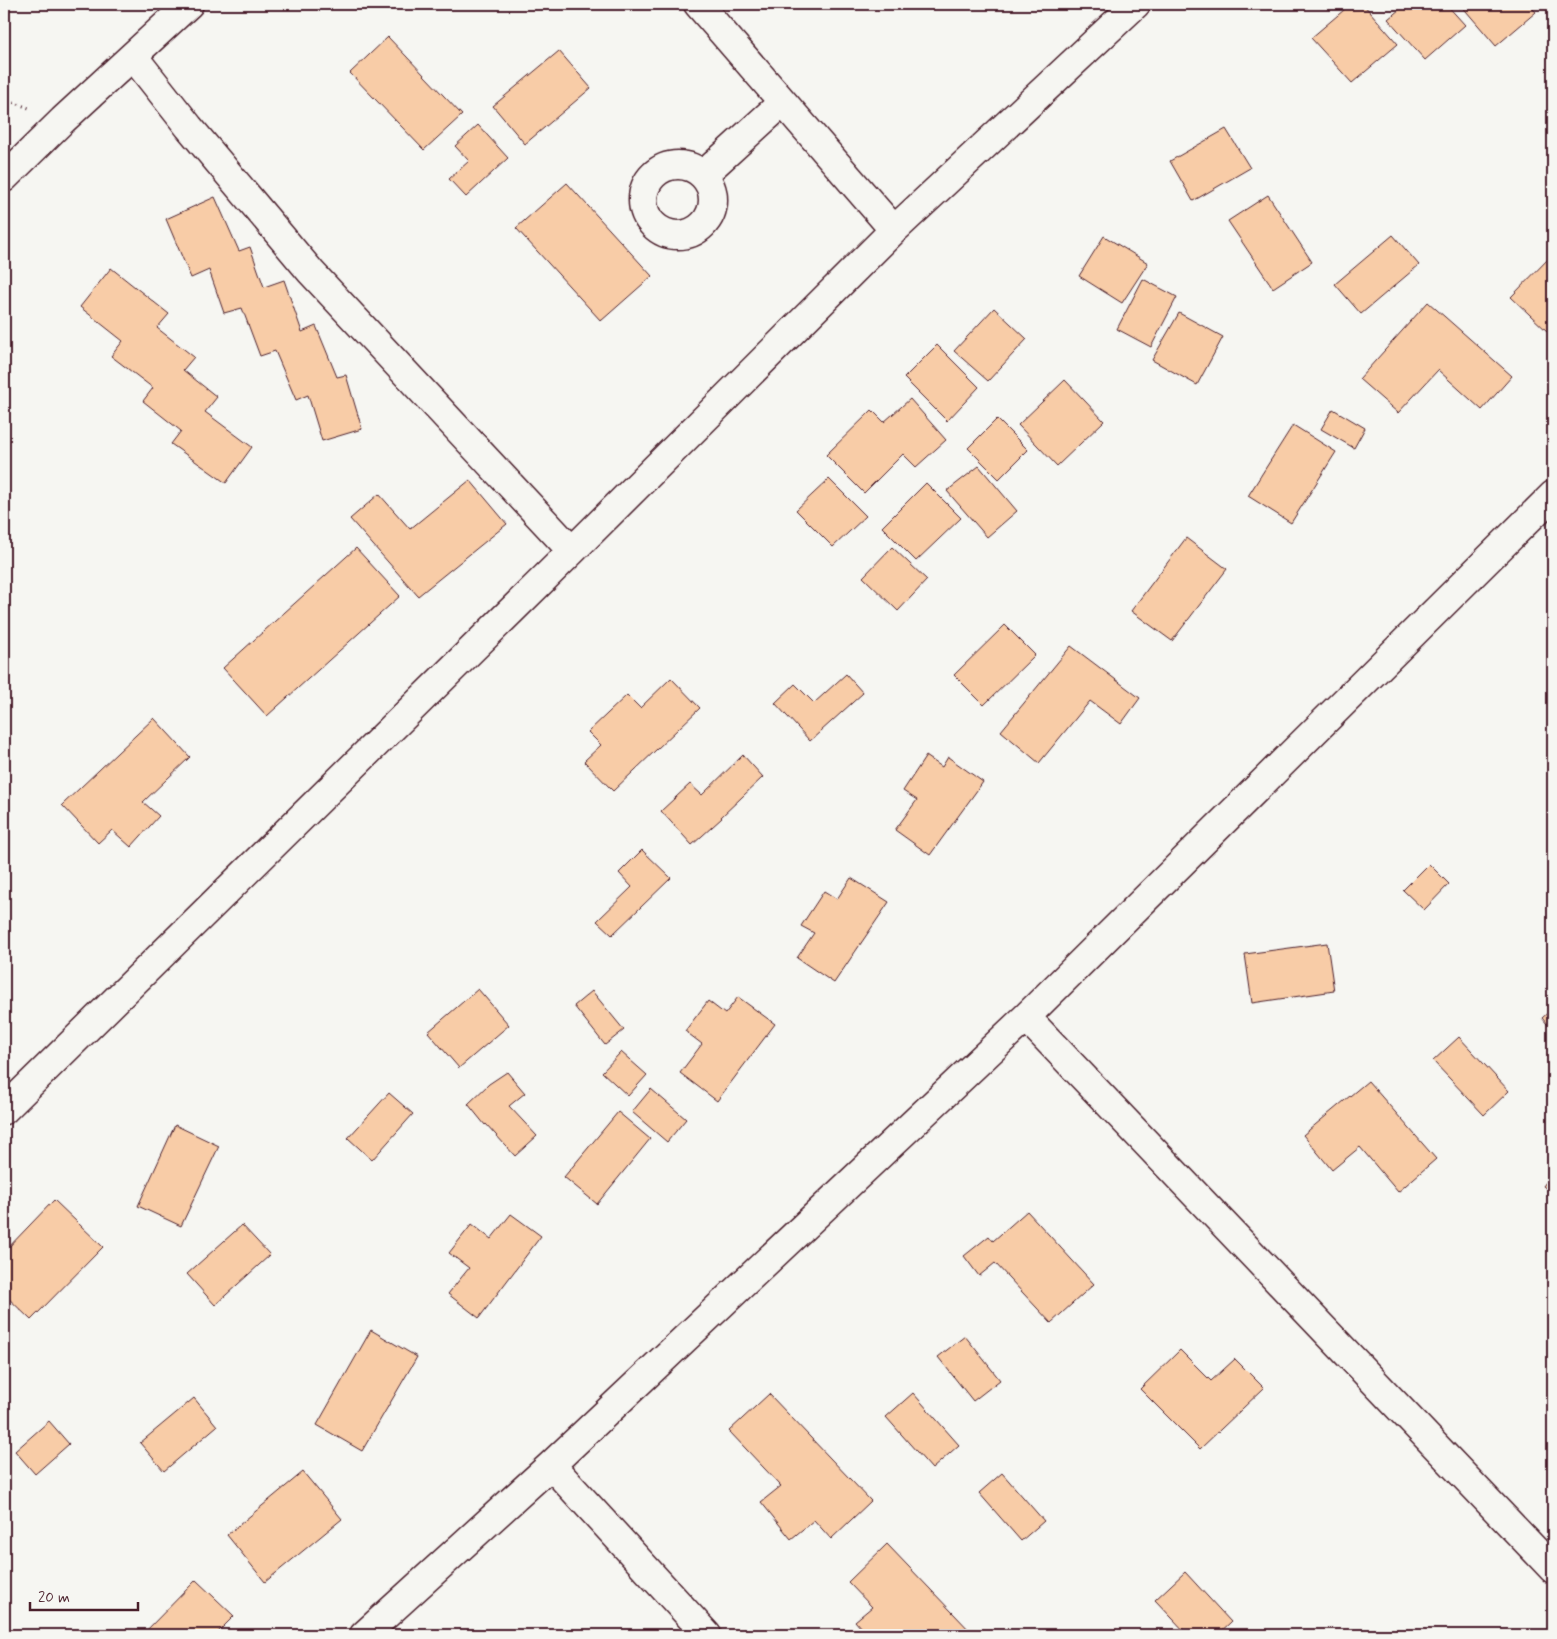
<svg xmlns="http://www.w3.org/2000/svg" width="1557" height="1639" font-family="Mynerve,sans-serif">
<rect width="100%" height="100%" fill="#f6f6f2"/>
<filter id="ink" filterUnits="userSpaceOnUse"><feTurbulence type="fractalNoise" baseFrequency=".02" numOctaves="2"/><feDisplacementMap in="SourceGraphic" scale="10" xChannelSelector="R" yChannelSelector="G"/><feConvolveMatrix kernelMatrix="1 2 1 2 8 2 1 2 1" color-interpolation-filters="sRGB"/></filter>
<g filter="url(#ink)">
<path fill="#f8cca7" stroke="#4a1f2b" d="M1351 4H1363L1398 44 1352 83 1311 38Z
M1406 4H1446L1465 25 1425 60 1388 19Z
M1460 4H1528L1536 12 1496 46Z
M388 37 462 115 424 150 350 73Z
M559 51 591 88 525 144 493 106Z
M478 125 508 158 466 197 449 179 469 161 455 146Z
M1226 129 1250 168 1193 201 1170 161Z
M567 183 652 276 601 321 516 228Z
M1268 195 1312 262 1273 288 1228 221Z
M215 197 239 251 250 247 264 287 284 280 302 332 316 326 337 377 346 375 362 429 322 441 308 395 296 400 275 351 260 356 242 308 224 313 209 270 191 278 166 219Z
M1393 235 1419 265 1361 314 1335 284Z
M1104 236 1148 263 1122 303 1079 276Z
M1553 254V326L1548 332 1511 297Z
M111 268 169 314 157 328 194 357 183 370 217 397 205 412 252 447 226 483 171 444 181 431 143 401 153 388 111 356 123 341 80 307Z
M1143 279 1177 297 1151 347 1117 329Z
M1428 302 1512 376 1482 410 1438 370 1398 413 1359 379Z
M994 308 1027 339 988 381 954 351Z
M1179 313 1223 337 1197 385 1152 360Z
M937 345 979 387 947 421 904 378Z
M1065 380 1104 421 1057 466 1018 425Z
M910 399 946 440 916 467 903 454 864 493 826 455 872 410 884 422Z
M1333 409 1365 428 1354 448 1321 429Z
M997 419 1028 450 999 479 968 448Z
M1293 425 1336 452 1291 523 1248 496Z
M979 466 1017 511 987 537 947 491Z
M829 479 866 516 833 547 796 510Z
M470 480 507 524 418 596 350 519 379 494 410 529Z
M926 483 961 518 916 561 882 527Z
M1186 538 1227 569 1172 641 1131 611Z
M892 547 927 580 898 611 863 577Z
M356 548 400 596 267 716 223 668Z
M1005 625 1035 655 984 705 954 675Z
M1071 646 1140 698 1121 724 1090 701 1039 763 1001 731Z
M846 674 863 693 810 741 775 703 795 684 814 703Z
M671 678 700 708 613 791 584 761 601 745 588 732 627 695 640 708Z
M154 718 190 757 143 802 159 816 131 847 112 830 98 843 62 805Z
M743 755 763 777 721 817 722 818 692 845 661 811 690 784 702 795Z
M926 756 942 767 948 757 983 782 930 855 895 830 917 800 903 791Z
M642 850 671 878 612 935 597 921 632 887 619 873Z
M1429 864 1449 884 1424 910 1403 890Z
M851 878 889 902 834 983 797 958 814 933 801 926 824 891 837 899Z
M1327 943 1334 991 1252 1003 1245 954Z
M478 989 509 1025 459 1068 428 1032Z
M592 991 624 1030 605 1045 574 1006Z
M738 997 775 1024 717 1101 680 1073 702 1044 685 1031 708 1001 725 1014Z
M1553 1008V1031L1542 1018Z
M1459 1037 1509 1091 1484 1115 1433 1061Z
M621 1052 647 1075 628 1096 602 1072Z
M507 1072 525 1093 509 1106 537 1136 515 1156 486 1124 485 1125 468 1104 489 1084Z
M1368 1081 1436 1159 1398 1192 1360 1147 1332 1170 1303 1135Z
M651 1089 686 1119 667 1142 632 1112Z
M389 1093 413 1114 372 1160 348 1138Z
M618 1112 650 1139 597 1204 564 1177Z
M175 1125 219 1146 181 1226 138 1206Z
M1553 1173V1194L1543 1186Z
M54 1200 103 1247 31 1320 4 1294V1252Z
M1027 1211 1094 1284 1051 1323 995 1263 979 1276 964 1256 989 1236 993 1241Z
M511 1214 541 1236 479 1318 448 1294 469 1268 449 1253 472 1224 491 1239Z
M242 1225 270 1255 215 1305 187 1274Z
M371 1330 417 1357 362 1451 317 1425Z
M965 1336 1000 1380 973 1401 938 1357Z
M1180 1350 1211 1381 1235 1359 1264 1388 1200 1449 1140 1389Z
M913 1393 959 1445 932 1469 886 1417Z
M769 1394 871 1501 831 1539 814 1520 791 1539 761 1502 781 1486 729 1431Z
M194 1398 217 1426 164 1471 140 1443Z
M49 1421 69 1444 35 1474 15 1451Z
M303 1472 342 1519 265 1582 227 1535Z
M1002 1473 1044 1521 1021 1541 979 1493Z
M887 1544 974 1635H867L855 1621 872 1607 848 1582Z
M1185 1572 1231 1622 1217 1635H1188L1155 1600Z
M196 1580 234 1616 215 1635H142Z"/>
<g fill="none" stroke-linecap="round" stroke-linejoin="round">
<defs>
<path id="minor" d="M698 4 894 230
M133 56 189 127 311 272 572 551
M643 200a35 35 0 1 1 70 0a35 35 0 1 1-70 0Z
M703 175 783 102
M4 178 63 120 189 4
M1026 1017 1553 1569
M4 1110 572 551 894 230 1136 4
M551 1465 707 1635
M364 1635 551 1465 1026 1017 1553 495"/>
</defs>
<use href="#minor" stroke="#4a1f2b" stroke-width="31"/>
<path stroke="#4a1f2b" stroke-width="3" stroke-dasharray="1 4" stroke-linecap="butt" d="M4 99 29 108"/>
<use href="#minor" stroke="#f6f6f2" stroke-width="28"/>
</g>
</g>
<rect width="1557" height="1639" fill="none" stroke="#f6f6f2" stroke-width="20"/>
<rect x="10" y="10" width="1537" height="1619" fill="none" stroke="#4a1f2b" stroke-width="2" filter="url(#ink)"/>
<path d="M30 1602v8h108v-8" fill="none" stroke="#4a1f2b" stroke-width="2.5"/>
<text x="38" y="1602" font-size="15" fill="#4a1f2b" stroke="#f6f6f2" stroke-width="4" paint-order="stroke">20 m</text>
</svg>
